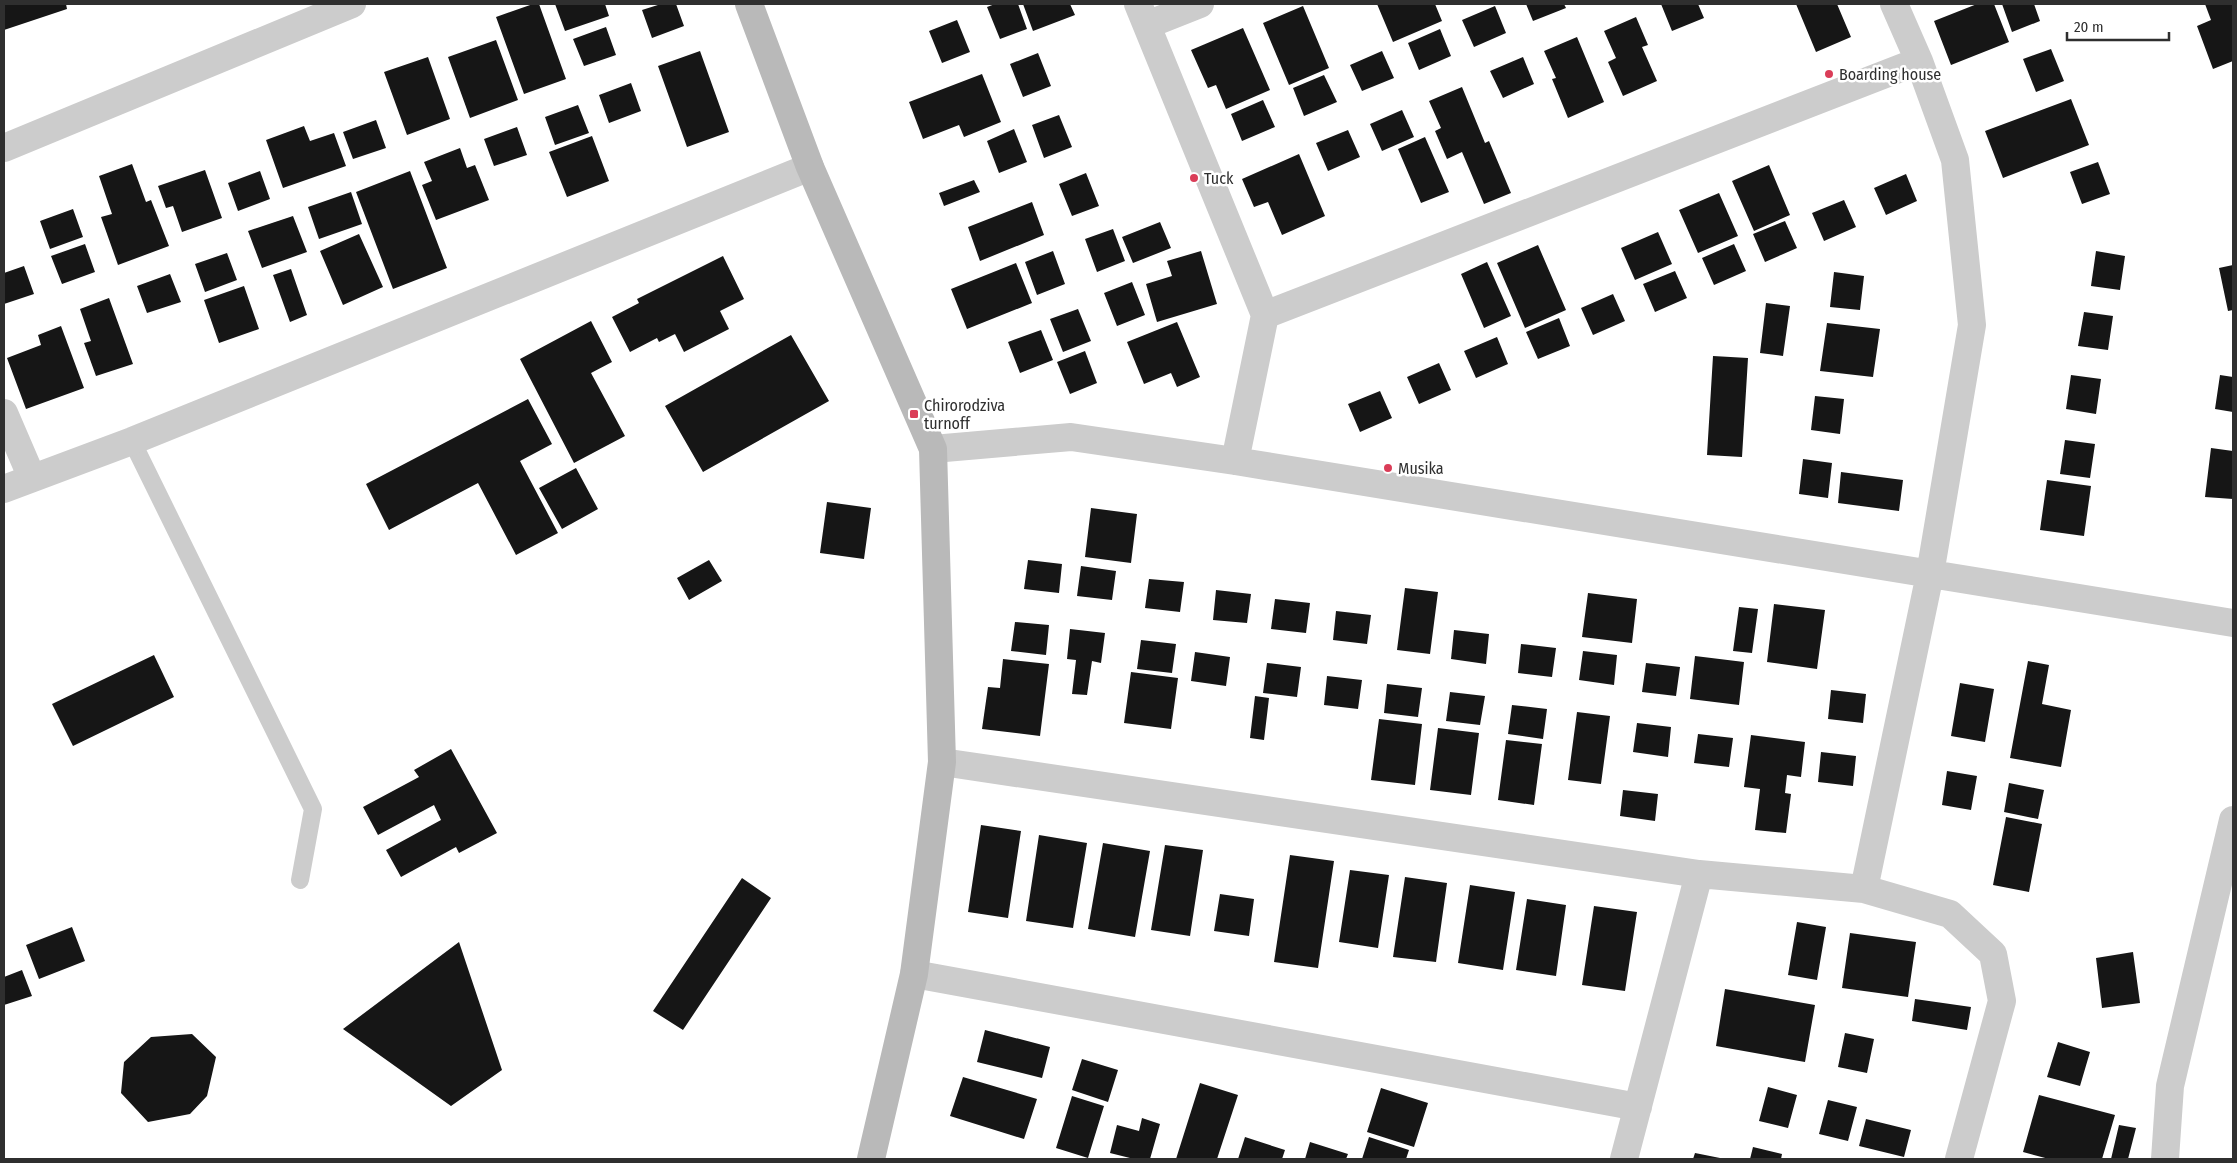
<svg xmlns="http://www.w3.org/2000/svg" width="2237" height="1163" font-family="'Fira Sans Condensed',sans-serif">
<rect width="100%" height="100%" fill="#fff"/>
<path fill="#161616" d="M4 4H66L67 9 4 30Z
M533 4H539L566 79 524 94 496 17Z
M555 4H605L609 16 565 31Z
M661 4H676L684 26 652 38 642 10Z
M995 4H1018L1027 29 1000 39 987 7Z
M1023 4H1070L1075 15 1033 31Z
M1377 4H1435L1442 21 1393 42Z
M1526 4H1564L1566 8 1533 21Z
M1661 4H1698L1704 18 1672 31Z
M1796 4H1837L1851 37 1816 52Z
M1977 4H1994L2009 42 1951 65 1934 21Z
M2002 4H2034L2040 21 2012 32Z
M2205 4H2233V61L2213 69 2197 26 2211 20Z
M1303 6 1329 68 1289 85 1263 23Z
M1495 6 1506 33 1474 47 1462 20Z
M1636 17 1648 45 1642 47 1657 81 1623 96 1608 62 1616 58 1604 31Z
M957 20 970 52 942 63 929 31Z
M606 27 616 55 584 66 573 39Z
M1243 28 1270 90 1226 109 1216 85 1208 88 1191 50Z
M1440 29 1451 56 1419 70 1408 43Z
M1577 37 1604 102 1568 118 1552 79 1556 78 1544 51Z
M496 40 518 100 470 118 448 57Z
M2051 49 2064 81 2036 92 2023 59Z
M700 51 729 132 687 147 658 66Z
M1382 51 1394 78 1362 91 1350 65Z
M1038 53 1051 86 1023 97 1010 64Z
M428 57 450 119 407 135 384 72Z
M1523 57 1534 84 1503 98 1490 71Z
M982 74 1001 122 964 137 959 125 923 139 909 102Z
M1324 75 1337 102 1304 116 1293 88Z
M631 83 641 111 609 123 599 95Z
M1462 87 1485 143 1489 141 1511 193 1484 204 1462 152 1447 159 1435 131 1441 128 1429 101Z
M2071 99 2089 145 2003 178 1985 131Z
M1263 100 1275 127 1242 141 1231 114Z
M578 105 589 133 555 145 545 117Z
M1402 110 1414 137 1382 151 1370 124Z
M1059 115 1072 147 1044 158 1032 125Z
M376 120 386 148 353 159 343 132Z
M304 126 310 141 334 133 346 166 283 188 266 140Z
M517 127 527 155 494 166 484 139Z
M1014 129 1027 162 999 173 987 141Z
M1348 130 1360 157 1328 171 1316 143Z
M592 136 609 181 567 197 549 152Z
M1425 137 1449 192 1421 203 1398 149Z
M460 148 467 168 475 165 489 200 436 220 422 185 432 181 424 162Z
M1299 154 1325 216 1282 235 1268 202 1254 207 1242 179Z
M2098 162 2110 194 2082 204 2070 172Z
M132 164 146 202 151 200 169 246 118 265 101 217 112 214 99 176Z
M1769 165 1790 215 1754 231 1732 181Z
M205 170 222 218 182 232 173 206 166 208 158 186Z
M260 171 270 199 238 211 228 183Z
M410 171 447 268 393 289 356 192Z
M1086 173 1099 206 1072 216 1059 184Z
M1906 174 1917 201 1886 215 1874 188Z
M974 180 980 192 944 206 939 193Z
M351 192 362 224 319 239 308 207Z
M1719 193 1738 236 1698 253 1679 210Z
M1844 200 1856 227 1824 241 1812 213Z
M1032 202 1044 235 980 261 968 227Z
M73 209 83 237 50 249 40 221Z
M293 216 307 252 262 268 248 231Z
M1785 221 1797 248 1765 262 1753 234Z
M1160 222 1171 248 1133 263 1122 237Z
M1113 229 1125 261 1097 272 1085 239Z
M1658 232 1672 264 1635 280 1621 248Z
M359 234 383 287 343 305 320 251Z
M85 244 95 272 62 284 51 256Z
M1734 244 1746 271 1714 285 1702 258Z
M1538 245 1566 310 1525 328 1497 263Z
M1053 251 1065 284 1037 295 1025 262Z
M1201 251 1217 304 1157 322 1146 284 1172 276 1167 261Z
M2096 251 2125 256 2120 290 2091 286Z
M227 253 237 280 205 292 195 264Z
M723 256 744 299 720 311 729 329 684 352 675 334 659 342 657 338 630 352 612 317 639 303 637 299Z
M1487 262 1511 316 1484 328 1461 274Z
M1016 263 1032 303 967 329 951 289Z
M2233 265V310L2228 311 2219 268Z
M24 266 34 294 4 304V273Z
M291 269 307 315 290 322 273 275Z
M1675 271 1687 298 1655 312 1643 284Z
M1834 272 1864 276 1860 310 1830 307Z
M170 274 181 302 147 313 137 286Z
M1132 282 1145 315 1117 326 1104 293Z
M244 286 259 329 219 343 204 300Z
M1613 294 1625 321 1593 335 1581 308Z
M109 298 133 364 96 376 84 343 91 341 80 309Z
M1766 303 1790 306 1783 356 1760 353Z
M1078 309 1091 341 1063 352 1050 319Z
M2084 312 2113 316 2108 350 2078 346Z
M1559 318 1570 346 1538 359 1526 332Z
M591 321 612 362 591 373 625 436 574 463 520 359Z
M1177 322 1200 377 1177 387 1171 373 1144 384 1127 342Z
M1827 323 1880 329 1873 377 1820 371Z
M61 326 84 388 26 409 7 358 41 345 38 335Z
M1041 330 1053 360 1020 373 1008 342Z
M791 335 829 401 703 472 665 406Z
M1497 337 1508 364 1476 378 1464 351Z
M1085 351 1097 383 1070 394 1057 362Z
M1713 356 1748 358 1742 457 1707 455Z
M1439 363 1451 390 1419 404 1407 377Z
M2071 375 2101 379 2096 414 2066 409Z
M2220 375 2233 377V412L2215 409Z
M1380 391 1392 418 1360 432 1348 404Z
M1815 396 1844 399 1840 434 1811 430Z
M528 399 552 444 520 461 558 533 516 555 478 483 389 530 366 484Z
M2065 440 2095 444 2090 478 2060 474Z
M2211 448 2233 451V499L2205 497Z
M1803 459 1832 463 1828 498 1799 494Z
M576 468 598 509 562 529 539 488Z
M1841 472 1903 480 1899 511 1838 503Z
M2047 480 2091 486 2084 536 2040 530Z
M827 502 871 508 864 559 820 553Z
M1091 508 1137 514 1131 563 1085 557Z
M709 560 722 581 689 600 677 578Z
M1028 560 1062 564 1059 593 1024 589Z
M1081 566 1116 571 1112 600 1077 596Z
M1149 579 1184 582 1180 612 1145 608Z
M1405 588 1438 592 1430 654 1397 650Z
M1216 590 1251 594 1247 623 1213 620Z
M1588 593 1637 599 1632 643 1582 637Z
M1275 599 1310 603 1306 633 1271 629Z
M1774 604 1825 610 1817 669 1767 662Z
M1739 607 1758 609 1752 653 1733 651Z
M1336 611 1371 615 1367 644 1333 640Z
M1015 622 1049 625 1046 655 1011 651Z
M1070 629 1105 633 1101 663 1092 661 1087 695 1072 694 1076 660 1067 659Z
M1454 630 1489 634 1486 664 1451 659Z
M1141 640 1176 644 1172 673 1137 669Z
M1521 644 1556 648 1552 677 1518 673Z
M1583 651 1617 655 1614 685 1579 680Z
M1195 652 1230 657 1226 686 1191 681Z
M154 655 174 697 73 746 52 704Z
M1695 656 1744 662 1739 705 1690 699Z
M1003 659 1049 664 1040 736 982 729 988 687 1000 688Z
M2028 661 2049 665 2042 704 2071 710 2061 767 2010 758Z
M1267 663 1301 667 1297 697 1263 693Z
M1646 663 1680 667 1676 696 1642 692Z
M1131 672 1178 678 1171 729 1124 723Z
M1327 676 1362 680 1358 709 1324 705Z
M1960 683 1994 689 1985 742 1951 736Z
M1387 684 1422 688 1418 717 1384 713Z
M1831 690 1866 694 1863 723 1828 719Z
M1450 692 1485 696 1480 725 1446 721Z
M1255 696 1269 698 1264 740 1250 738Z
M1512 705 1547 709 1543 739 1508 734Z
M1577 712 1610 716 1601 784 1568 780Z
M1379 719 1422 724 1415 785 1371 780Z
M1637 723 1671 727 1668 757 1633 752Z
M1438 728 1479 733 1471 795 1430 790Z
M1698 734 1733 738 1729 767 1694 763Z
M1751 735 1805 742 1801 777 1787 775 1785 793 1791 794 1786 833 1755 830 1760 789 1744 787Z
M1506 740 1542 744 1534 805 1498 800Z
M451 749 497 833 459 853 456 847 401 877 386 850 441 820 434 805 378 835 363 807 419 777 414 770Z
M1821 752 1856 756 1853 786 1818 782Z
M1947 771 1977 776 1971 810 1942 805Z
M2009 783 2044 790 2038 819 2004 812Z
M1623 790 1658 794 1655 821 1620 816Z
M2006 817 2042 824 2029 892 1993 885Z
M981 825 1021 831 1008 918 968 912Z
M1039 835 1087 843 1073 928 1026 921Z
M1103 843 1150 851 1135 937 1088 929Z
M1165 845 1203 850 1190 936 1151 930Z
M1290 855 1334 861 1318 968 1274 962Z
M1350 870 1389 875 1378 948 1339 942Z
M1405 877 1447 883 1436 962 1393 957Z
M742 878 771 898 683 1030 653 1011Z
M1470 885 1515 892 1503 970 1458 963Z
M1220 894 1254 899 1249 936 1214 931Z
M1527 899 1566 905 1556 976 1516 970Z
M1594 906 1637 912 1625 991 1582 985Z
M1797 922 1826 927 1817 980 1788 975Z
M72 927 85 961 39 979 26 945Z
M1850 933 1916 942 1908 997 1842 988Z
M459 942 502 1070 451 1106 343 1029Z
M2133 952 2140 1003 2102 1008 2096 958Z
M22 970 32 996 4 1005V977Z
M1725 989 1815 1005 1805 1062 1716 1046Z
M1915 999 1971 1007 1967 1030 1912 1021Z
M985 1030 1050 1047 1042 1078 977 1062Z
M1845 1033 1874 1039 1867 1073 1838 1067Z
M192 1034 216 1057 207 1096 190 1114 148 1122 121 1093 124 1062 151 1037Z
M2058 1042 2090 1052 2080 1086 2047 1077Z
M1082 1059 1118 1070 1108 1102 1072 1090Z
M963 1077 1037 1099 1024 1139 950 1116Z
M1200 1083 1238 1095 1217 1159H1176Z
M1768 1087 1797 1095 1788 1128 1759 1121Z
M1381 1088 1428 1103 1414 1147 1367 1132Z
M2039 1095 2115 1115 2102 1159H2049L2023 1152Z
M1072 1096 1104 1106 1088 1158 1056 1148Z
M1828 1100 1857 1107 1848 1141 1819 1134Z
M1142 1118 1160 1124 1150 1159H1134L1110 1153 1117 1125 1139 1131Z
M1866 1119 1911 1130 1904 1157 1859 1146Z
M2119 1125 2136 1128 2128 1159H2111Z
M1245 1137 1285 1150 1282 1159H1238Z
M1369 1137 1409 1150 1406 1159H1362Z
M1310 1142 1348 1154 1346 1159H1305Z
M1753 1147 1782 1154 1781 1159H1750Z
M1695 1153 1720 1158V1159H1693Z"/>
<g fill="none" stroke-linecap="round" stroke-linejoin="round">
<path stroke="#ccc" stroke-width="18" d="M132 441 313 809 300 880"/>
<path stroke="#ccc" stroke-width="28" d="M1138 4 1265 315 1235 461
M1147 25 1200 4
M4 148 352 4
M1265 315 1919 61
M4 413 32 478
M933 449 1071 437 1235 461 2233 623
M4 489 132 441 810 167
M942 762 1699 874 1864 889 1950 914 1993 954 2002 1001 1959 1159
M1864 889 1930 574 1972 325 1955 160 1919 61 1894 4
M914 974 1638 1107
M1624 1159 1699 874
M2165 1159 2170 1086 2233 820"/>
<path stroke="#b9b9b9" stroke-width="28" d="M749 4 810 167 933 449 942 762 914 974 871 1159"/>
</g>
<g fill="#da3d58" stroke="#fff" stroke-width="2">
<circle cx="1829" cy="74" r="5"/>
<circle cx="1194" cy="178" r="5"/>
<rect x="909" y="409" width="10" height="10" rx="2.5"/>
<circle cx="1388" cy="468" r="5"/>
</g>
<g text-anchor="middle" stroke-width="5" stroke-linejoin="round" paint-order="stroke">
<g font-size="16" fill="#2f2f2f" stroke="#fff" text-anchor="start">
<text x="1839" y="80">Boarding house</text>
<text x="1204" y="184">Tuck</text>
<text x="924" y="411">Chirorodziva<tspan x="924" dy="18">turnoff</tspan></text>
<text x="1398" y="474">Musika</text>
</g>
</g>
<rect width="2237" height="1163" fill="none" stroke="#2f2f2f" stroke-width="10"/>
<path d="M2067 32v8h102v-8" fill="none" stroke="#2f2f2f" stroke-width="2.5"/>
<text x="2074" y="32" font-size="15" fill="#2f2f2f" stroke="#ffffff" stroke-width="4" paint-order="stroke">20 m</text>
</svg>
